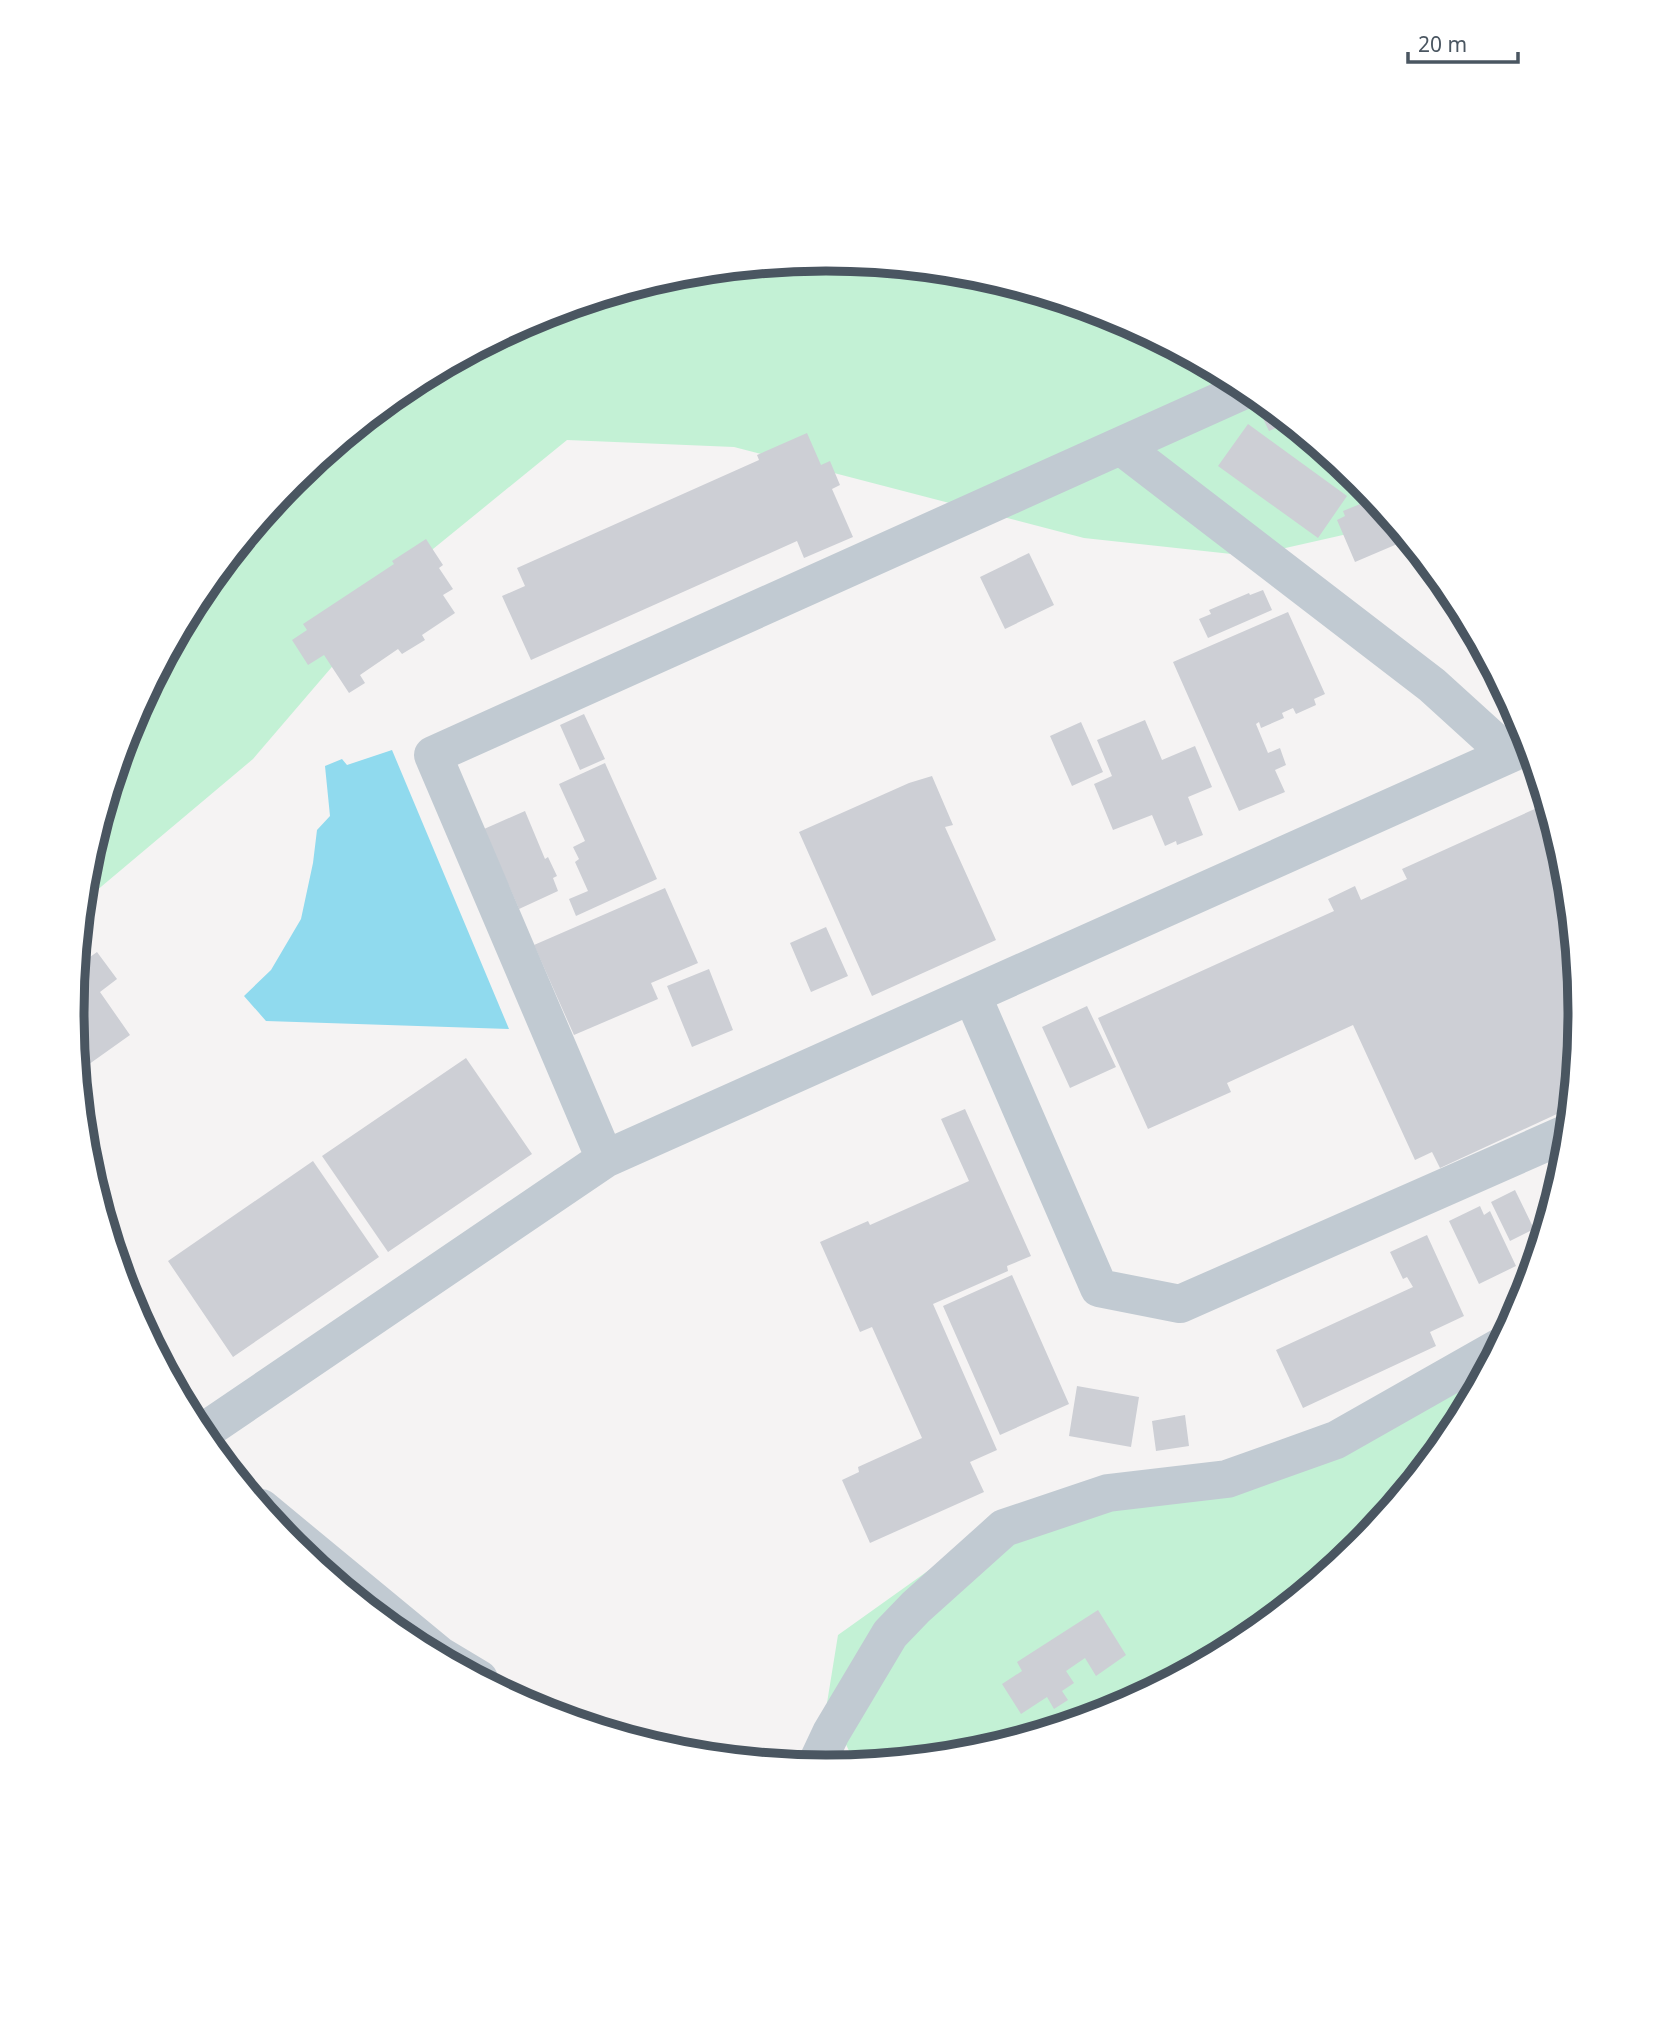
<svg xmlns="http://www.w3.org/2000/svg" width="1653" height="2026" font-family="'Noto Sans',sans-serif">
<rect width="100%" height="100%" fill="#f5f3f3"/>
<path fill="#c3f1d5" d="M827 258 974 273 1116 316 1246 386 1360 480 1396 523 1250 556 1084 538 734 447 567 440 433 549 253 759 83 902 86 865 129 724 199 593 293 479 408 385 538 316 680 273Z
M1479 1386 1454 1433 1360 1547 1245 1641 1115 1710 973 1753 855 1764 827 1703 838 1635 953 1553 1180 1478Z"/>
<path fill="#90daee" d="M392 750 509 1029 266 1021 244 996 271 970 301 919 313 863 317 830 330 816 325 766 342 759 347 765Z"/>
<path fill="#cdcfd5" d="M1270 405 1290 422 1269 431 1259 410Z
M1248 424 1347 496 1318 538 1218 466Z
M807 433 821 465 830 461 840 485 832 489 853 537 804 558 797 541 531 660 502 596 525 586 517 568 759 460 757 455Z
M1375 498 1409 539 1355 562 1337 520 1345 516 1343 511Z
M426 539 443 565 439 568 453 589 443 595 455 613 422 635 425 640 402 654 398 649 360 675 365 683 349 693 324 655 308 665 292 640 307 630 303 624 394 564 392 561Z
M1029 553 1054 605 1005 629 980 577Z
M1263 590 1272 610 1208 638 1199 619 1211 614 1209 610 1249 593 1250 595Z
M1288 612 1325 694 1314 699 1316 705 1296 714 1293 708 1282 713 1284 718 1261 728 1259 722 1256 724 1268 753 1280 748 1286 765 1275 770 1285 792 1239 811 1173 662Z
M584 714 605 759 580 770 560 725Z
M1145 720 1162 760 1195 746 1212 787 1188 797 1203 835 1177 845 1176 841 1165 846 1152 815 1113 830 1094 784 1112 776 1097 740Z
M1081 722 1103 772 1072 786 1050 736Z
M605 763 657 879 576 916 569 899 588 891 575 862 579 859 573 847 585 841 559 784Z
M932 776 953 825 945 827 996 940 872 996 799 832 909 783Z
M1548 803 1567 866 1581 1013 1572 1107 1440 1168 1432 1152 1415 1160 1353 1025 1227 1083 1231 1092 1148 1129 1098 1018 1334 911 1328 899 1355 886 1361 900 1407 879 1402 869Z
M525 811 545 859 548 857 557 876 553 878 558 891 519 909 484 829Z
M665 888 698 963 651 983 658 999 574 1035 534 945Z
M826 927 848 976 811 992 790 943Z
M97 952 117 979 100 992 130 1035 78 1072 72 1013 76 967Z
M709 969 733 1030 692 1047 667 986Z
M1087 1006 1116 1067 1070 1088 1042 1027Z
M466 1058 532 1154 388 1252 322 1156Z
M965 1109 1031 1256 1007 1266 1008 1271 933 1304 997 1450 970 1462 984 1492 870 1543 842 1480 859 1472 858 1467 922 1438 872 1327 860 1332 820 1242 868 1221 870 1225 969 1181 941 1119Z
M313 1161 379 1257 233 1357 168 1261Z
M1515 1190 1534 1229 1510 1241 1491 1202Z
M1480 1206 1484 1215 1490 1211 1516 1266 1479 1284 1449 1221Z
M1427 1235 1464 1316 1430 1332 1436 1346 1303 1408 1276 1350 1413 1287 1407 1277 1403 1279 1390 1252Z
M1012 1275 1069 1404 1000 1435 943 1306Z
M1077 1386 1139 1397 1131 1447 1069 1436Z
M1185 1415 1189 1446 1156 1451 1152 1421Z
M1098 1610 1126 1655 1096 1676 1085 1658 1066 1671 1074 1683 1062 1691 1068 1700 1054 1709 1047 1697 1021 1714 1002 1684 1022 1671 1017 1662Z"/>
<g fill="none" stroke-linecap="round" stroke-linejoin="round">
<path stroke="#c1cad2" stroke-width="38" d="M1122 447 1432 685 1508 754
M972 995 1099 1288 1180 1304 1570 1132
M605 1159 433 755 1249 388
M200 1434 605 1159 1530 745
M261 1508 439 1655 479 1679
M815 1767 831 1733 890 1634 916 1607 1004 1528 1108 1493 1227 1479 1336 1440 1500 1347"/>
</g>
<path d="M0 0H1653V2026H0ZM84 1013a742 742 0 1 1 1484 0a742 742 0 1 1-1484 0Z" fill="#fff" fill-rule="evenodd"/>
<path fill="none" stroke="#4a5661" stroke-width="9" d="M84 1013a742 742 0 1 1 1484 0a742 742 0 1 1-1484 0Z"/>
<path d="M1408 52v10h110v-10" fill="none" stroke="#4a5661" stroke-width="3.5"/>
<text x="1418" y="52" font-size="21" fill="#4a5661" stroke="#ffffff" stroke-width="5" paint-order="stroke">20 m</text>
</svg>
